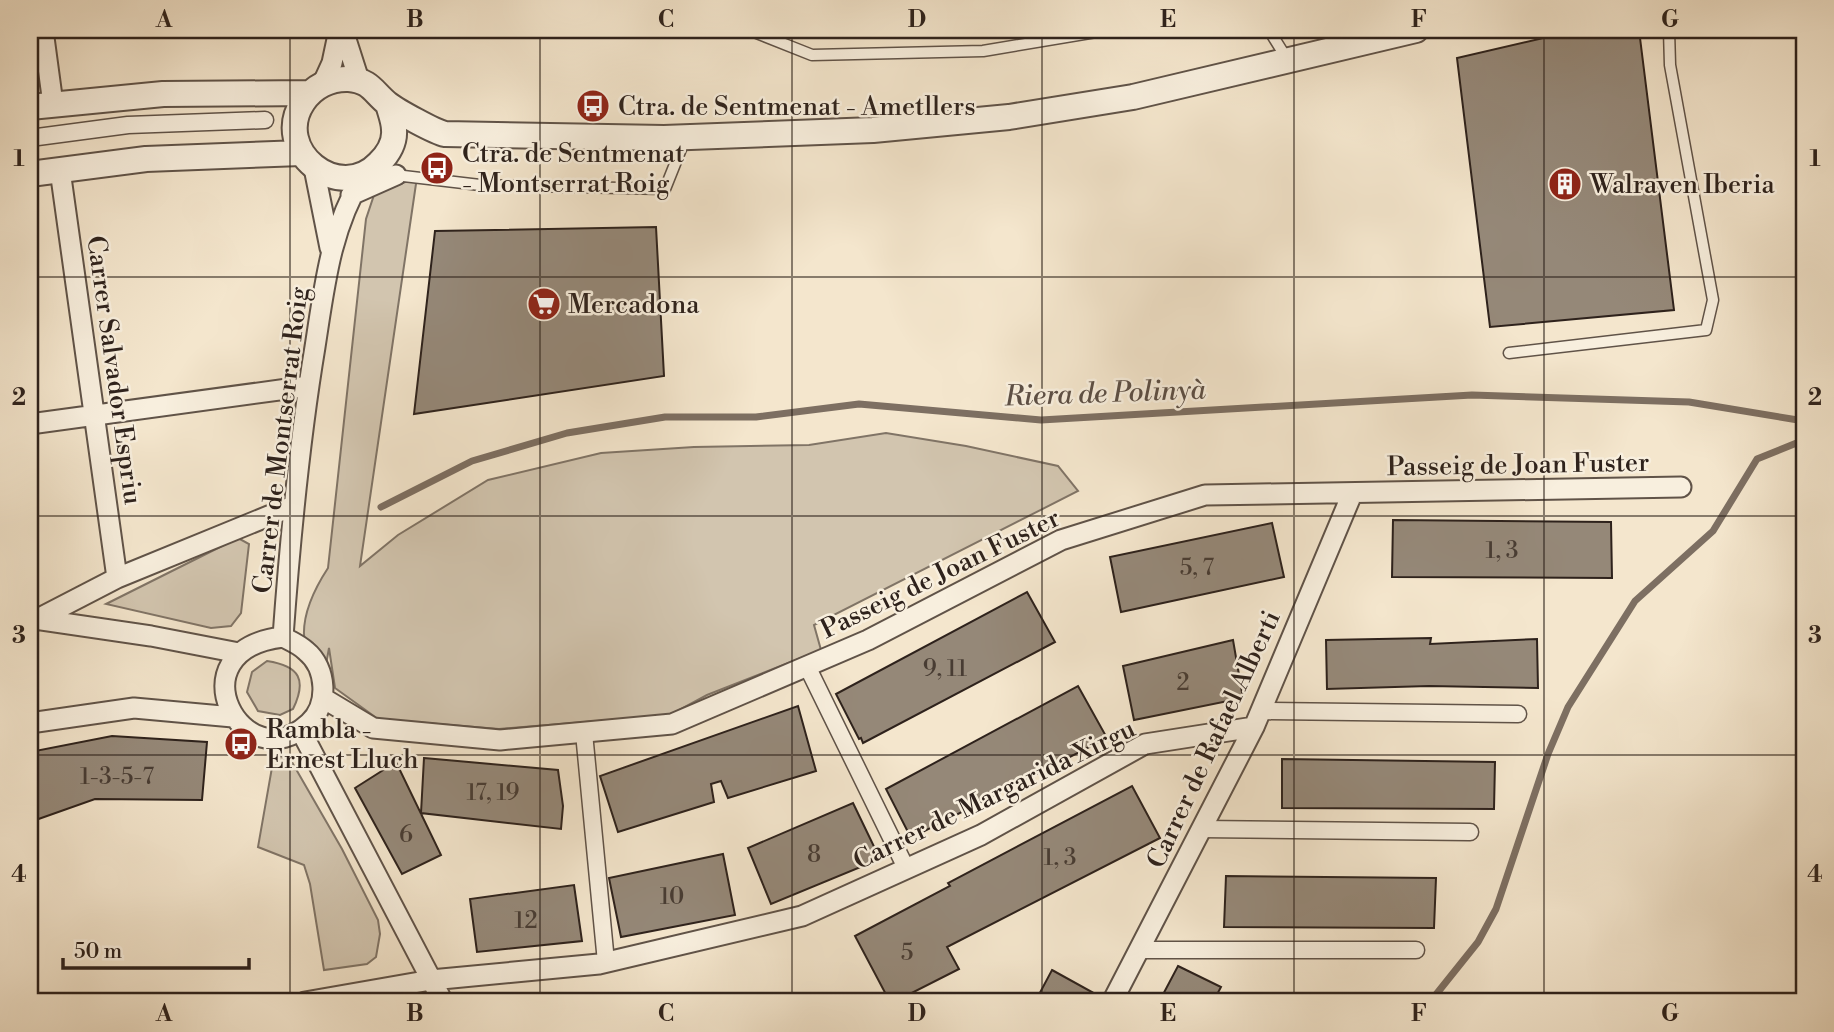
<svg xmlns="http://www.w3.org/2000/svg" width="1834" height="1032" font-family="'Libre Bodoni',serif">
<rect width="100%" height="100%" fill="#f4e6cd"/>
<filter id="stains"><feTurbulence type="fractalNoise" baseFrequency=".00286" numOctaves="4"/><feColorMatrix values="0 0 0 0 .2 0 0 0 0 .09 0 0 0 0 .02 0 0 0 .5 -.17"/></filter>
<radialGradient id="worn" r=".72"><stop offset=".6" stop-color="#630" stop-opacity="0"/><stop offset="1" stop-color="#630" stop-opacity=".3"/></radialGradient>
<path fill="#d2c5af" stroke="#807466" stroke-width="2" d="M417 177 360 566 398 535 488 480 601 453 694 447 809 445 886 433 966 446 1058 466 1078 491 814 625 821 650 707 695 670 715 499 729 378 719 335 688 329 648 323 681C318 672 311 662 307 652 297 623 313 591 328 568L366 219 374 195Z
M238 538 249 544 241 613 231 626 211 628 106 604Z
M267 661C300 666 307 680 293 709L280 715 258 711 247 692 252 672Z
M274 756 289 757 342 849 378 920 380 934 376 957 367 964 324 970 310 884 304 865 258 847Z"/>
<g fill="none" stroke-linecap="round" stroke-linejoin="round">
<path stroke="#7d6f62" stroke-width="7" d="M381 507 472 461 567 433 665 417H756L859 404 1041 420 1472 395 1689 402 1804 421
M1430 1002 1478 942 1496 909 1548 754 1568 707 1635 601 1713 531 1757 459 1804 440"/>
</g>
<path fill="#958878" stroke="#2e221c" stroke-width="2" d="M1578 30H1639L1674 310 1490 327 1457 58Z
M656 227 664 376 414 414 435 231Z
M1393 520 1611 522 1612 578 1392 577Z
M1272 523 1284 577 1121 612 1110 557Z
M1027 592 1055 642 863 743 861 738 859 739 836 694Z
M1431 638 1430 644 1537 639 1538 688 1429 686 1327 689 1326 640Z
M1233 640 1243 698 1134 720 1123 666Z
M1078 686 1107 738 911 838 886 789Z
M798 706 816 771 728 798 721 781 711 784 714 802 618 832 600 776Z
M112 736 207 742 202 800 95 799 30 822V752Z
M424 758 558 770 563 806 561 829 421 813Z
M1282 759 1495 762 1494 809 1282 808Z
M396 762 441 855 402 874 355 788Z
M1132 786 1160 838 947 947 959 969 894 1002H890L855 936 950 886 948 883Z
M853 803 880 859 771 904 748 848Z
M723 854 735 915 621 937 609 878Z
M1226 876 1436 878 1434 928 1224 927Z
M574 885 582 941 477 952 470 899Z
M1178 966 1221 987 1213 1002H1159Z
M1052 970 1101 997 1100 1002H1035Z"/>
<g fill="none" stroke-linecap="round" stroke-linejoin="round">
<defs>
<path id="service" d="M749 30 812 55 983 51 1108 30
M1269 30 1287 59
M395 175 480 185 665 189 685 139
M1509 353 1706 330 1713 300 1670 65 1669 30"/>
<path id="pedestrian" d="M30 138 128 125 265 120
M807 666 906 868
M1261 711 1518 714
M584 733 606 962
M1201 829 1470 832
M1139 950H1416"/>
<path id="minor" d="M43 30 53 104
M343 30 359 80
M322 85 332 63 339 30
M314 168 330 248
M60 170 117 578
M351 195 396 175
M30 424 309 386
M35 619 151 636 239 653
M30 623 117 578 293 506
M283 637C290 540 299 443 315 347 325 283 330 231 363 175
M283 637C291 641 300 645 306 651 327 668 329 705 309 723 244 784 171 650 283 637Z
M323 698 373 728 500 740 672 724 868 640 1061 540 1205 495 1681 487
M30 723 134 708 233 717
M301 731 443 1002
M305 1002 431 980 599 964 802 916 981 835 1145 744 1254 727
M1112 1002 1254 727 1352 494"/>
<path id="tertiary" d="M388 104C390 112 394 121 394 130 395 143 388 154 379 163 339 205 271 150 303 102 313 87 330 78 349 79 371 81 373 92 388 104 397 111 435 132 445 134L664 138 873 130 1009 117 1133 97 1416 30
M30 107 163 94 309 93
M30 174 146 159 301 153"/>
</defs>
<use href="#service" stroke="#605348" stroke-width="13"/>
<use href="#pedestrian" stroke="#605348" stroke-width="19"/>
<use href="#minor" stroke="#605348" stroke-width="23"/>
<use href="#tertiary" stroke="#605348" stroke-width="28"/>
<use href="#service" stroke="#f8efde" stroke-width="10"/>
<use href="#pedestrian" stroke="#f8efde" stroke-width="16"/>
<use href="#minor" stroke="#f8efde" stroke-width="19"/>
<use href="#tertiary" stroke="#f8efde" stroke-width="24"/>
</g>
<path fill="none" stroke="#2e221c" stroke-width="2" stroke-opacity="0.55" d="M290 30V1002M540 30V1002M792 30V1002M1042 30V1002M1294 30V1002M1544 30V1002M30 277H1804M30 516H1804M30 755H1804"/>
<defs>
<symbol id="bus-disc" viewBox="-11 -11 22 22"><circle r="9.5" fill="#8f2418" stroke="#f8efde"/><path d="M-5-6H5V4H4V6H2V4H-2V6H-4V4H-5ZM-3.5-4V0h7V-4ZM-3.5 1.2v1.5H-2V1.2ZM2 1.2v1.5H3.5V1.2Z" fill="#fff"/></symbol>
<symbol id="building-disc" viewBox="-11 -11 22 22"><circle r="9.5" fill="#8f2418" stroke="#f8efde"/><path d="M-4-6H4V6H1V3H-1V6H-4ZM-2.5-4.3h1.7v1.8h-1.7ZM.8-4.3h1.7v1.8H.8ZM-2.5-1h1.7V.8h-1.7ZM.8-1h1.7V.8H.8Z" fill="#fff"/></symbol>
<symbol id="supermarket-disc" viewBox="-11 -11 22 22"><circle r="9.5" fill="#8f2418" stroke="#f8efde"/><path d="M-6-5.5h2.5l.6 2H6L4.5 2H-2.5L-4.4-4H-6ZM-1.5 3.2a1.3 1.3 0 1 0 .1 0ZM3 3.2a1.3 1.3 0 1 0 .1 0Z" fill="#fff"/></symbol>
</defs>
<g fill-rule="evenodd">
<use href="#bus-disc" x="574" y="87" width="38" height="38"/>
<use href="#bus-disc" x="418" y="149" width="38" height="38"/>
<use href="#building-disc" x="1546" y="165" width="38" height="38"/>
<use href="#supermarket-disc" x="525" y="285" width="38" height="38"/>
<use href="#bus-disc" x="222" y="725" width="38" height="38"/>
</g>
<g text-anchor="middle" stroke-width="5" stroke-linejoin="round" paint-order="stroke">
<g font-size="23" fill="#483c33">
<text x="1502" y="558">1, 3</text>
<text x="1197" y="575">5, 7</text>
<text x="945" y="676">9, 11</text>
<text x="1183" y="690">2</text>
<text x="117" y="784">1-3-5-7</text>
<text x="493" y="800">17, 19</text>
<text x="406" y="842">6</text>
<text x="814" y="862">8</text>
<text x="1060" y="865">1, 3</text>
<text x="672" y="904">10</text>
<text x="526" y="928">12</text>
<text x="907" y="960">5</text>
</g>
<g font-size="26" fill="#2e221c" stroke="#f8efde" text-anchor="start">
<text x="618" y="115">Ctra. de Sentmenat - Ametllers</text>
<text x="462" y="162">Ctra. de Sentmenat<tspan x="462" dy="30">- Montserrat Roig</tspan></text>
<text x="1590" y="193">Walraven Iberia</text>
<text x="568" y="313">Mercadona</text>
<text x="266" y="738">Rambla -<tspan x="266" dy="30">Ernest Lluch</tspan></text>
</g>
<g font-size="26" fill="#2e221c" stroke="#f8efde">
<text transform="translate(115 370) rotate(82)" y="9">Carrer Salvador Espriu</text>
<text transform="translate(280 440) rotate(-83)" y="9">Carrer de Montserrat Roig</text>
<text transform="translate(1518 464) rotate(-1)" y="9">Passeig de Joan Fuster</text>
<text transform="translate(940 573) rotate(-26)" y="9">Passeig de Joan Fuster</text>
<text transform="translate(1213 739) rotate(-65)" y="9">Carrer de Rafael Alberti</text>
<text transform="translate(994 794) rotate(-26)" y="9">Carrer de Margarida Xirgu</text>
</g>
<g font-size="28" font-style="italic" fill="#5c4f45" stroke="#f8efde">
<text transform="translate(1105 392) rotate(-2)" y="10">Riera de Polinyà</text>
</g>
</g>
<rect width="1834" height="1032" fill="none" stroke="#f4e6cd" stroke-width="77"/>
<path d="M63 958v10h186v-10" fill="none" stroke="#2e221c" stroke-width="3.5"/>
<text x="74" y="958" font-size="21" fill="#2e221c" stroke="#f8efde" stroke-width="5" paint-order="stroke">50 m</text>
<rect x="38" y="38" width="1758" height="955" fill="none" stroke="#2e221c" stroke-width="2.5"/>
<g font-size="23" text-anchor="middle" font-weight="bold" fill="#2e221c">
<text x="164" y="27">A</text>
<text x="415" y="27">B</text>
<text x="666" y="27">C</text>
<text x="917" y="27">D</text>
<text x="1168" y="27">E</text>
<text x="1419" y="27">F</text>
<text x="1670" y="27">G</text>
<text x="19" y="166">1</text>
<text x="1815" y="166">1</text>
<text x="19" y="405">2</text>
<text x="1815" y="405">2</text>
<text x="19" y="643">3</text>
<text x="1815" y="643">3</text>
<text x="19" y="882">4</text>
<text x="1815" y="882">4</text>
<text x="164" y="1021">A</text>
<text x="415" y="1021">B</text>
<text x="666" y="1021">C</text>
<text x="917" y="1021">D</text>
<text x="1168" y="1021">E</text>
<text x="1419" y="1021">F</text>
<text x="1670" y="1021">G</text>
</g>
<rect width="100%" height="100%" filter="url(#stains)"/>
<rect width="100%" height="100%" fill="url(#worn)"/>
</svg>
